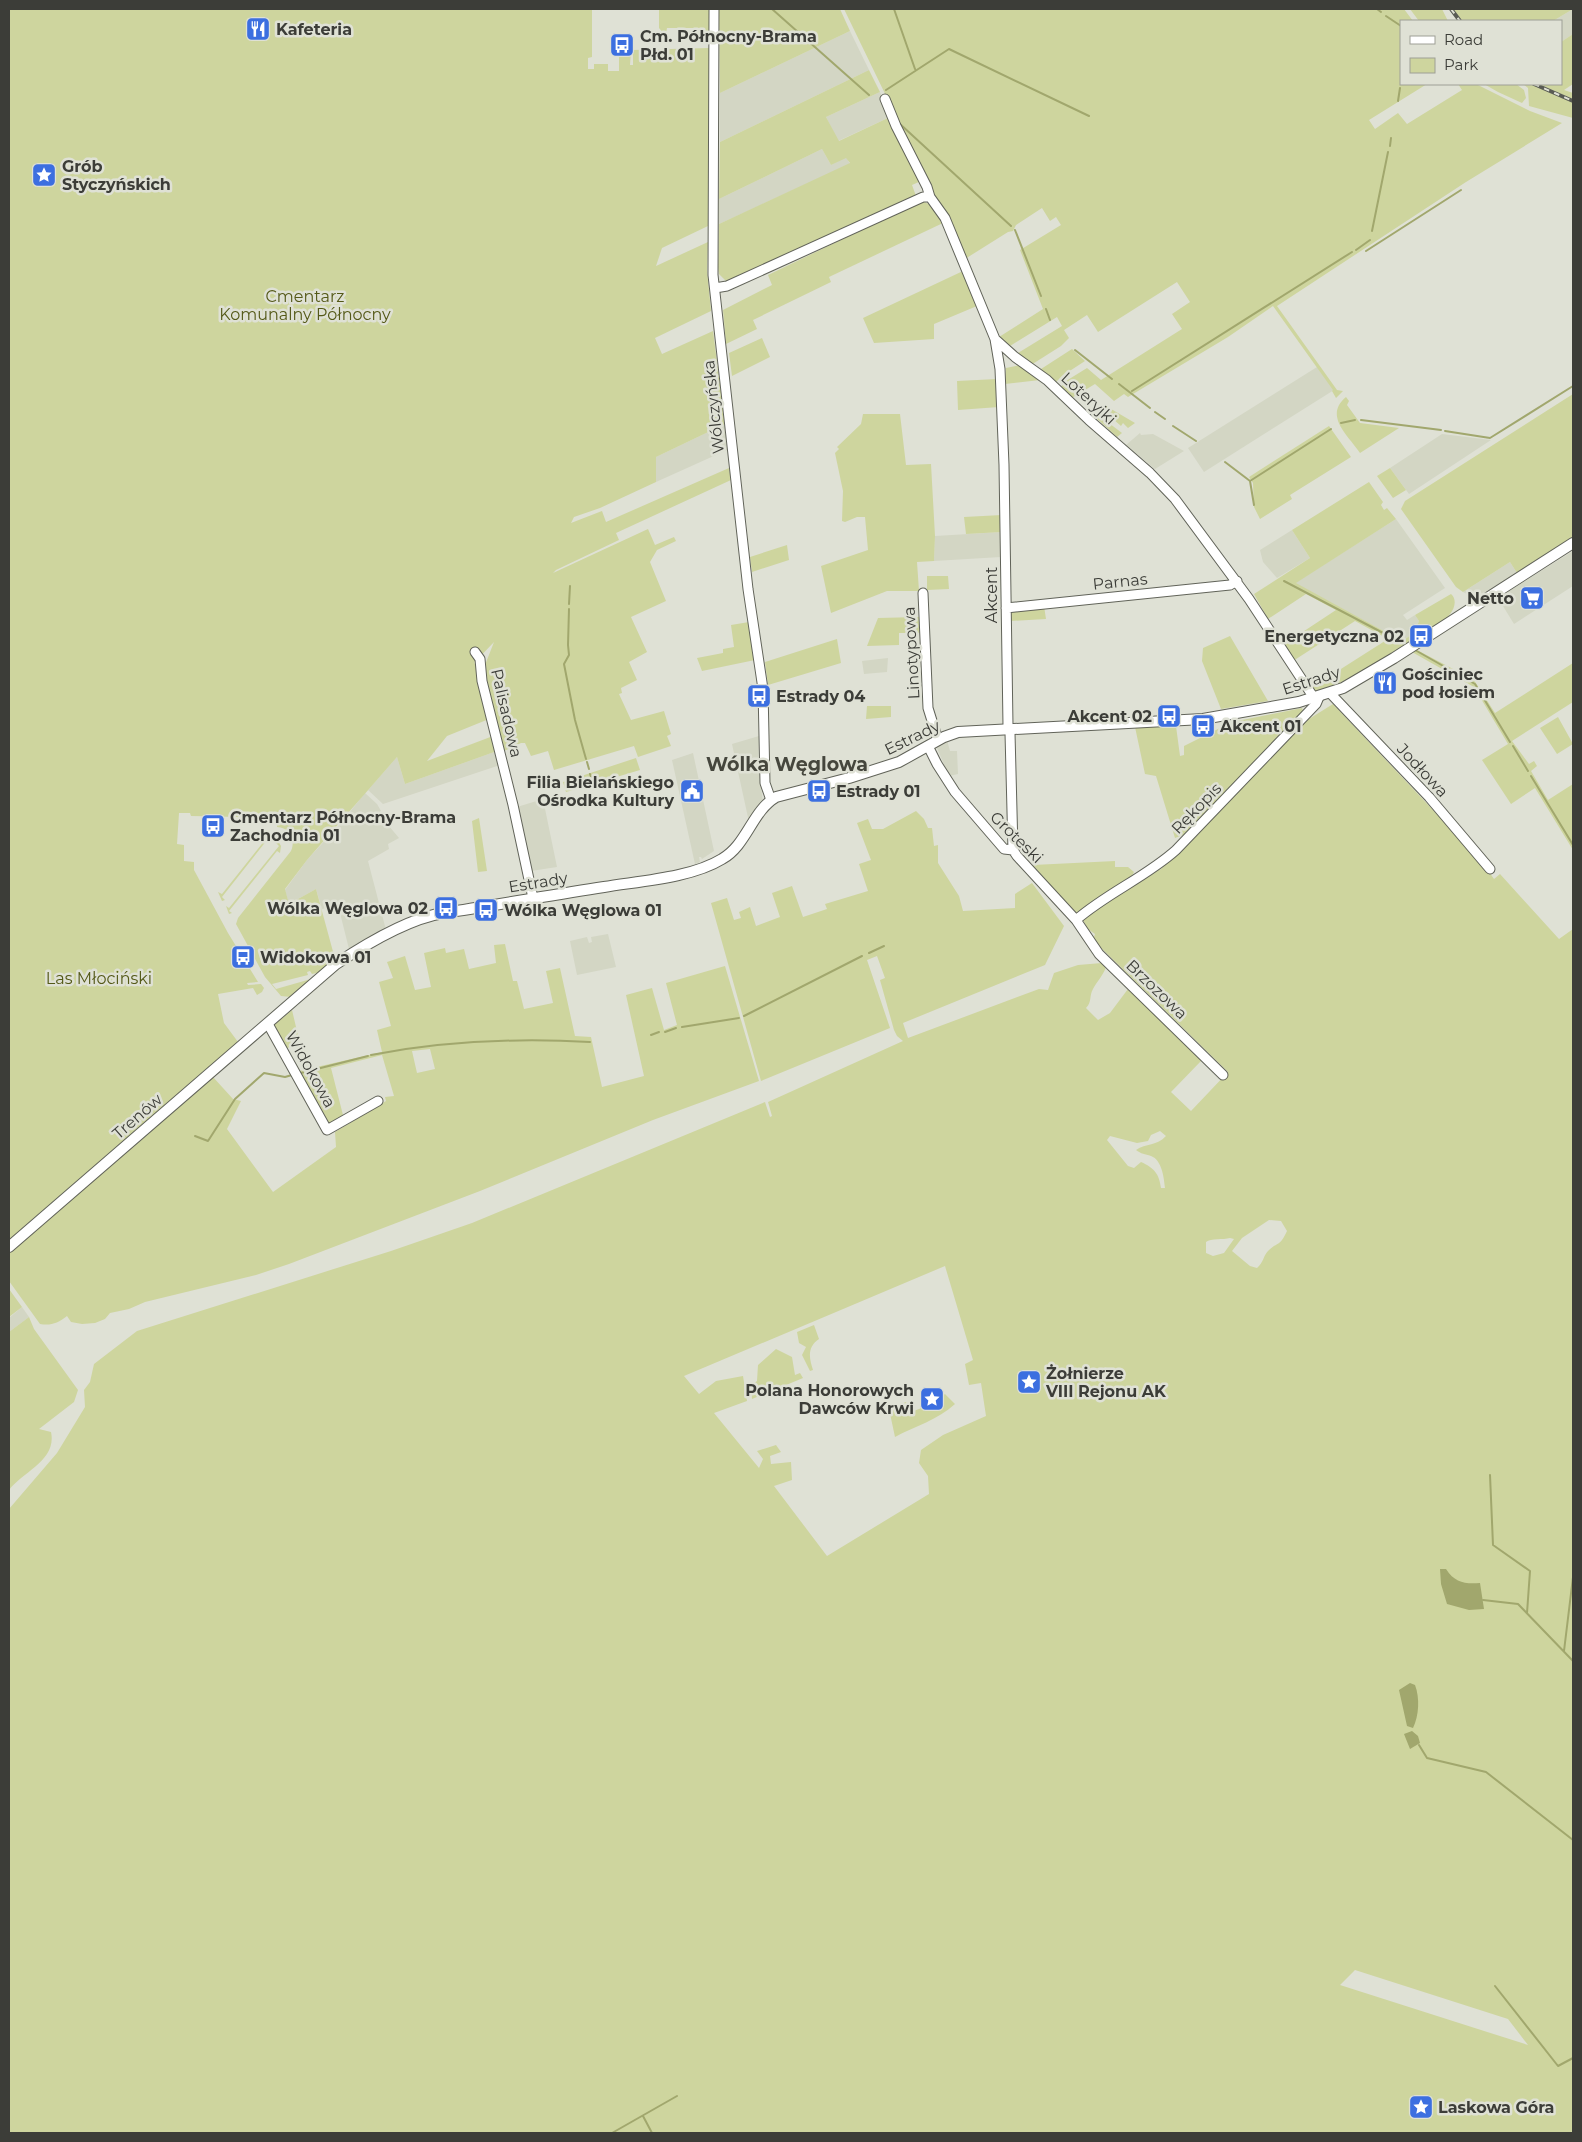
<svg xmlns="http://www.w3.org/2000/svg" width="1582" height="2142" font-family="Montserrat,sans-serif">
<rect width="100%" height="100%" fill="#dfe1d5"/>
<path fill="#d3d6c4" d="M1573 9V34L1561 42V21H1553Z
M850 31 869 70 720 142V93Z
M880 92 890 117 838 141 826 117Z
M822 149 831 165 846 157 850 164 719 224V199Z
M1317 367 1334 390 1204 472 1188 448Z
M725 424 727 450 656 482V457Z
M1140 433 1141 435 1153 434 1184 451 1155 469 1126 445Z
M1442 434 1491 440 1409 494 1390 468Z
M1396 519 1445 588 1403 615 1407 620 1415 615 1419 621 1414 633 1402 641 1295 583Z
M1292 530 1310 558 1277 578 1263 562 1260 550Z
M1002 532 1001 557 934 561 935 536Z
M1573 551V586L1514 624 1498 598Z
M1510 562 1517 573 1483 593 1469 595 1463 592Z
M888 658 887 672 864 674 862 661Z
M759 736 758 767 763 802 749 822 732 744Z
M947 740 950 751H957L958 774 949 776 937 748Z
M497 751 500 765 383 804 368 790 397 757 405 784Z
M693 753 714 851 702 859 701 857H699L700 862 695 864 672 760Z
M365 793 377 804 381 811 378 813 399 838 388 844 389 849 368 861 386 930 349 949 338 905 322 909 316 889 289 904 285 890 307 860 341 823Z
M543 799 557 867 531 871 517 807Z
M608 934 616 967 577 975 570 941 587 937 589 943 592 942 591 937Z
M22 1307 29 1317 9 1332V1318Z"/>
<path fill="#ced59e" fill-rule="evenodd" d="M9 9H592V57L588 58V69H594V64H608V71H619V50H631L630 65H633V50L709 48 708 226 662 248 656 266 708 242 707 270 711 311 655 338 662 354 713 331 725 424 656 457V482L600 508 574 517 571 523 602 511 606 522 729 468 731 480 616 533 619 540 556 570 553 573 648 529 655 545 674 537 676 541 657 550 650 562 666 601 631 617 647 652 629 662 637 680 621 688 622 693 619 694 631 720 664 711 671 734 667 736 671 746 638 757 634 746 554 770 548 751 531 756 525 743H521L502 752 483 677 485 665 494 642 474 663 477 665 489 719 447 736 427 761 493 736 497 751 405 784 397 757 307 860 285 889 289 904 316 889 335 959 331 961 332 964 321 972 312 974 310 971 307 972 308 975 272 984 276 989 311 979 291 997 281 996 265 977 236 924 238 918 291 851C296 839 290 828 277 827V824H265V820H263V824H248L247 819H241L240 817 191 816 190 813H179L177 844 184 845V861L194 862V870L228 933 258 982 247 983 248 985 261 984 264 988 262 992 257 995 253 988 218 994 224 1023 238 1042 246 1036 9 1244Z
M659 9H710L711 29 706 34H699V28H667L666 34H664L659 28Z
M719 9H840L850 31 720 93Z
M844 9H1404L1413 21H1401V84H1427L1369 120 1375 129 1398 113 1407 124 1462 90 1458 84H1476L1530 111 1562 123 1466 182 1277 306 1337 390 1343 391 1336 398 1332 391 1333 390 1273 306 1228 337 1128 397 1124 394 1114 401 1095 384 1070 399 1060 388 1066 381 1087 368 1101 380 1182 329 1172 314 1190 302 1177 282 1098 332 1087 315 1064 330 1069 338 1061 346 1031 365 1018 353 1062 326 1057 317 1010 346H1008L999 337 1043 309 1020 250 1061 225 1056 217 1050 221 1042 208 1016 225 1013 231 1008 232 965 259Z
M1410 9H1442L1448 21H1419Z
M1453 9H1573L1553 21H1462Z
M1573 34V84L1564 90 1573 93V99L1538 84H1561V42Z
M869 70 880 92 826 117 839 141 890 117 921 181 912 185 916 196 819 239 728 283 719 274 718 268 719 224 850 163 846 158 831 165 822 149 719 199 720 142Z
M1484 84H1516L1524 90 1526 98 1522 103 1498 92Z
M1523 84H1532L1573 102V118L1529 106 1528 88Z
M922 201 935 207 943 223 829 277 831 282 753 320 757 329 726 344 723 310 772 285 768 275Z
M963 271 977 306 934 324V339L874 343 863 318Z
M762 338 770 357 732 376 729 353Z
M1072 349 1085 361 1062 376 1055 383 1041 369Z
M1020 365 1040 380 1005 384 1006 368Z
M997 379 999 407 958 410 957 381Z
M1573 394V537L1517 573 1510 562 1463 592 1456 587 1401 509 1405 501Z
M1346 397 1349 401 1347 405 1360 423 1399 428 1360 453C1349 436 1323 416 1346 397Z
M1106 406 1135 423 1128 428 1123 423 1121 426 1105 412 1101 417 1122 433 1117 437 1092 414Z
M863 414H900L906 465 931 464 935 536 934 561 917 562 919 591H887L831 613 821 566 868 550 865 517H857L845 522 842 521 843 491 835 453 839 449 837 447 861 424Z
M1329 426 1351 457 1290 495 1292 499 1260 519 1254 507 1253 483 1249 477Z
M1390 468 1406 490 1393 498 1377 476Z
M1369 482 1383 502 1381 505 1384 510 1387 508 1396 519 1296 583 1402 641 1414 633 1419 621 1415 615 1451 594C1457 599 1455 608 1450 614 1446 621 1432 626 1425 631 1390 654 1355 679 1315 693L1311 688 1388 639 1355 621 1293 661 1283 645 1336 610 1306 594 1268 619 1254 594 1310 558 1292 530Z
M1002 515V532L966 534 964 517Z
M787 545 789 560 752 572 750 557Z
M927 576H948L949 589 927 590Z
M1044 606 1046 619 1010 621V611Z
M919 617V633H899V645L867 646 878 618Z
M749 622 755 660 702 671 697 658 723 653V649L734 647 731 625Z
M1230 636 1268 701 1221 709 1202 661 1203 648Z
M837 639 841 663 768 685 765 662Z
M1417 650 1474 680 1495 713 1573 663V702L1512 741 1529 764 1534 761 1537 766 1531 771 1548 800 1573 784V850L1535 788 1511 804 1482 760 1508 744 1474 687 1412 652Z
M1333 704 1482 862 1494 879 1500 874 1559 939 1573 929V2133H9V1509L57 1453 85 1407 84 1390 90 1382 94 1364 137 1331 391 1251 472 1223 765 1102 770 1117 772 1116 768 1102 903 1041 897 1036 894 1030 880 980 885 978 877 956 867 960 890 1028 761 1081 711 903 727 898 734 920 741 918 739 912 750 907 756 926 780 917 772 893 792 886 803 917 827 909 825 904 868 891 859 864 871 860 857 823 868 819 872 829H883L916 811 924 819 928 828H932L934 846 938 845V863L959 896 963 911 1015 908V894L1032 883 1064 926 1045 965 903 1023 908 1038 1039 989 1048 990 1054 973 1078 965 1102 963 1106 967C1103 976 1097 981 1093 989 1089 996 1092 1002 1086 1008L1098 1020 1110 1013 1128 989 1202 1060 1171 1092 1191 1111 1228 1072 1093 940 1095 934 1088 929 1083 920 1090 912 1153 870H1160L1301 724ZM1160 1131 1166 1136C1157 1146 1146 1143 1136 1150 1141 1154 1145 1154 1151 1156 1162 1160 1164 1178 1165 1188H1161C1159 1173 1154 1168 1141 1162L1134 1168 1128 1166 1107 1140 1110 1136 1137 1143 1148 1141 1151 1135ZM1269 1220 1281 1221 1287 1231C1279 1248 1278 1241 1268 1251 1263 1256 1264 1262 1257 1268L1250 1266 1232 1251 1242 1238ZM1230 1238 1234 1239 1224 1253 1213 1256 1206 1253V1242C1211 1238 1223 1240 1230 1238ZM945 1266 973 1360 965 1364 969 1385 981 1383 986 1416 943 1435 921 1450 919 1463 928 1476 929 1494 827 1556 774 1486 792 1480 791 1462 771 1464 770 1456 781 1452 776 1445 757 1451 763 1459 759 1468 714 1413 747 1401 743 1376 716 1381 699 1394 684 1376ZM1355 1970 1508 2019 1528 2045 1340 1985Z
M867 706H891V717L866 719Z
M1302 708 1303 711 1188 833 1175 838 1156 776 1145 774 1135 727 1176 726 1180 756 1184 755V746L1232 722Z
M1558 717 1573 744 1557 754 1540 728Z
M636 758 640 770 566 792 563 782Z
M479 818 487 871 478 872 472 821Z
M262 837H269L271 842 267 840 222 897 225 900 222 901 218 892 222 894 265 840Z
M278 841 281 846 280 853 277 851 229 911 232 913 229 914 226 906 229 908 279 846 276 843Z
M1115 861V867H1128L1134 872 1132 876 1075 915 1033 865Z
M505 944 513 981H517L524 1009 553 1003 546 971 560 968 575 1036 591 1037 602 1087 644 1076 626 995 652 988 664 1030 677 1025 666 983 725 966 759 1081 653 1120 480 1191 289 1264 256 1275 145 1302 129 1309 110 1313 105 1319 95 1323 82 1324 71 1322 67 1316C58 1323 51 1326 40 1324L9 1281V1251L214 1075H215L213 1077 233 1099 241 1101 227 1129 273 1192 336 1147 335 1132 386 1101 385 1097 394 1096 382 1055 331 1068 344 1119 334 1125 328 1124 299 1071 382 1052 377 1030 391 1026 379 982 393 978 387 962 405 956 415 990 431 987 424 953 445 948 446 953 464 949 469 969 496 963 494 945ZM430 1049 435 1069 417 1073 412 1051Z
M292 1010 300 1044 287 1048 274 1025Z
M9 1289 22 1307 9 1317Z
M29 1317 34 1329 78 1390 74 1402 39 1429 51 1432C57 1460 24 1471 9 1490V1332Z
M814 1325 819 1339C807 1347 809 1358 813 1370L810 1371 802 1355 806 1347 799 1343 797 1332Z
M776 1349 792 1357 795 1375 800 1373 803 1378 752 1399 750 1386 757 1381 758 1365Z
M945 1394 955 1404C938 1420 915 1426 895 1437L889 1409 906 1402 911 1412 927 1406Z"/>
<path fill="#a1a76d" d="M1440 1569H1446C1455 1583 1465 1584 1480 1583L1484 1609 1469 1610 1447 1604 1441 1584Z
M1410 1683 1415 1685C1420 1698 1419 1716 1413 1728L1407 1726 1399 1690Z
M1412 1731 1418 1736 1420 1743 1410 1749 1404 1734Z"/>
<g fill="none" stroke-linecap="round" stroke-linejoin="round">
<path stroke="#a1a76d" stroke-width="2" d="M772 9 869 95
M894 9 915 69
M1377 9 1381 12
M1386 16 1401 26
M886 90 949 49 1089 116
M1398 101 1400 88
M900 124 1011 226
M1390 146 1391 138
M1015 230 1041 296
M1372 231 1388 152
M1356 250 1370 240
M1366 251 1461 190
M1046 309 1050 320
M1075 350 1112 379
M1119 384 1150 408
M1132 391 1352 252
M1155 412 1165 419
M1361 420 1441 430
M1341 423 1355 420
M1173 426 1196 441
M1445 431 1490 438 1573 386
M1225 462 1250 481 1254 505
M1250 481 1331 429
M1284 581 1404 644
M569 604 570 586
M569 609 568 645 569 655 564 664 575 720 586 759
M1415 650 1475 684 1510 742
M1513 746 1528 771
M587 762 589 769
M590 774 593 783
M1531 776 1573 845
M869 953 884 946
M744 1016 862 956
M682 1027 739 1018
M665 1032 676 1028
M651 1035 659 1032
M371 1055C443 1041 517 1038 590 1042
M301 1073 368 1056
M195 1136 208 1141 235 1099 264 1073 285 1077 292 1075
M1490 1475 1493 1545 1530 1571 1527 1613
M1483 1600 1518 1604 1573 1661
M1564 1651 1573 1577
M1419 1745 1427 1758 1486 1772 1573 1840
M1495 1986 1558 2066 1573 2058
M643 2116 652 2133
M612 2133 677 2096"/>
<defs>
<path id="minor" d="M714 9 713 275 748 589 763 689 765 783 771 800
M885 99 896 126 927 187 930 197 945 218 995 339 1015 357 1047 380 1089 420 1150 473 1175 499 1249 599 1314 698
M715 288 727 286 923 197H930
M995 339 1000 369 1004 465 1008 725 1010 733 1013 850 1017 856 1076 920 1099 954 1223 1075
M923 593 928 708 938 740
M1006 608 1230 585 1237 581
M475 652 480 659 482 681 513 805 533 898
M1330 693 1429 797 1490 869
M928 746 937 764 955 792 1004 849 1013 850
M1076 920C1107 893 1146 877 1176 850L1316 704 1319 697
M268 1024 327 1130 378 1101"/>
<path id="major" d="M9 1247 336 964C366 944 407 919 443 913 497 905 551 895 604 887 640 881 691 878 722 859 747 845 752 811 776 797L849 778 899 762 944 737 958 732 1203 719 1299 702 1343 688 1394 658 1573 543"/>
</defs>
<use href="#minor" stroke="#616359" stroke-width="11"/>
<use href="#major" stroke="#616359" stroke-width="12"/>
<use href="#minor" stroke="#fff" stroke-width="9"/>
<use href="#major" stroke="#fff" stroke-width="10"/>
<defs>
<path id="rail" d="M1451 9 1460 21
M1534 84 1573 101"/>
</defs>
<use href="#rail" stroke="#595b54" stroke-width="4"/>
<use href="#rail" stroke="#dfe1d5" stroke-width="2" stroke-dasharray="5.5" stroke-linecap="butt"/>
</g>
<defs>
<symbol id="restaurant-square" viewBox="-11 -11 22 22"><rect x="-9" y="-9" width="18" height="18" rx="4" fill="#3c6fe0" stroke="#dfe1d5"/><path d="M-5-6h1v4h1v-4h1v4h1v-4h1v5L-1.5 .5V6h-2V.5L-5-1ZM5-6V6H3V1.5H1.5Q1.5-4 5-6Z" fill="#fff"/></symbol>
<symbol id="bus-square" viewBox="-11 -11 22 22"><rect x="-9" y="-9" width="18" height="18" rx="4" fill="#3c6fe0" stroke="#dfe1d5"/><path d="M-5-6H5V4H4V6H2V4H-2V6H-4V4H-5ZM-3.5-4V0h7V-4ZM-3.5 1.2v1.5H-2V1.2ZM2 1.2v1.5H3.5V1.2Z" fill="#fff"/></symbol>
<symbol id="sight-square" viewBox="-11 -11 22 22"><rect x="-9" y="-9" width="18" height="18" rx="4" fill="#3c6fe0" stroke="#dfe1d5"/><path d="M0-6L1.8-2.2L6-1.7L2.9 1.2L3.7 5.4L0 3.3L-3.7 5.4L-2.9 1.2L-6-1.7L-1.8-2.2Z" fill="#fff"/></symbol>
<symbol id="supermarket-square" viewBox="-11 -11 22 22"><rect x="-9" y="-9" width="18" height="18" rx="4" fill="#3c6fe0" stroke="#dfe1d5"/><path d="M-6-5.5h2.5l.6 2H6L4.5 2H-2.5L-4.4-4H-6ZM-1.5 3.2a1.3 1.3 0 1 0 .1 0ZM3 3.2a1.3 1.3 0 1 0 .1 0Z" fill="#fff"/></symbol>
<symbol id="civic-square" viewBox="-11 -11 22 22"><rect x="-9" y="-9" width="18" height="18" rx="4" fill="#3c6fe0" stroke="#dfe1d5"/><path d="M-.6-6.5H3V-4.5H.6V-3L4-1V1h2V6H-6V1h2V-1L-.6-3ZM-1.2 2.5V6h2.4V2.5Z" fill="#fff"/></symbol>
</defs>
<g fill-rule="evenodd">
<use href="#restaurant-square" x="244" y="15" width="28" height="28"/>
<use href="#bus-square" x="608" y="31" width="28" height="28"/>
<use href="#sight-square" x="30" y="161" width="28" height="28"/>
<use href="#supermarket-square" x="1518" y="584" width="28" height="28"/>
<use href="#bus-square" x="1407" y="622" width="28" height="28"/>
<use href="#restaurant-square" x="1371" y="669" width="28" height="28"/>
<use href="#bus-square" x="745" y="682" width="28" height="28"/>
<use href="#bus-square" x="1155" y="702" width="28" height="28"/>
<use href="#bus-square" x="1189" y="712" width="28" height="28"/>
<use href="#civic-square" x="678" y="777" width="28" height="28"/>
<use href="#bus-square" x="805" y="777" width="28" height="28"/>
<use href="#bus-square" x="199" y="812" width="28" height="28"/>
<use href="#bus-square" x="432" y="894" width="28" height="28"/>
<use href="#bus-square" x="472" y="896" width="28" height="28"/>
<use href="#bus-square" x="229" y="943" width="28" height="28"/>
<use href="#sight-square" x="1015" y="1368" width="28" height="28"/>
<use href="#sight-square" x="918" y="1385" width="28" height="28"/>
<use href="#sight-square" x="1407" y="2093" width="28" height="28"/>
</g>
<g text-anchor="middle" stroke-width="5" stroke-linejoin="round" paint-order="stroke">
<g font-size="16" font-weight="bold" fill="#3c3d38" stroke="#dfe1d5" text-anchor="start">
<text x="276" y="35">Kafeteria</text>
<text x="640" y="42">Cm. Północny-Brama<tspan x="640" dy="18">Płd. 01</tspan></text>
<text x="62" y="172">Grób<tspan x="62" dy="18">Styczyńskich</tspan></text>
<text x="1514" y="604" text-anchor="end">Netto</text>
<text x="1404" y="642" text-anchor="end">Energetyczna 02</text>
<text x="1402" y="680">Gościniec<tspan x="1402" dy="18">pod łosiem</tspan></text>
<text x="776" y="702">Estrady 04</text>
<text x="1152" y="722" text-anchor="end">Akcent 02</text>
<text x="1220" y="732">Akcent 01</text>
<text x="674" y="788" text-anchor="end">Filia Bielańskiego<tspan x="674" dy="18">Ośrodka Kultury</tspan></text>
<text x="836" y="797">Estrady 01</text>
<text x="230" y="823">Cmentarz Północny-Brama<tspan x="230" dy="18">Zachodnia 01</tspan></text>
<text x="428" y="914" text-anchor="end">Wólka Węglowa 02</text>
<text x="504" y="916">Wólka Węglowa 01</text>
<text x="260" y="963">Widokowa 01</text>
<text x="1046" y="1379">Żołnierze<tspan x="1046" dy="18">VIII Rejonu AK</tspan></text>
<text x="914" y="1396" text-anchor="end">Polana Honorowych<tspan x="914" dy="18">Dawców Krwi</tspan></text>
<text x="1438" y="2113">Laskowa Góra</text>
</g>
<g font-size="16" fill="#545917" stroke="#dfe1d5">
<text x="305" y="302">Cmentarz<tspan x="305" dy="18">Komunalny Północny</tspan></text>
<text x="99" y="984">Las Młociński</text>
</g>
<g font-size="16" fill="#3c3d38" stroke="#dfe1d5">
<text transform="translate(1089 398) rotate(43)" y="6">Loteryjki</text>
<text transform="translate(713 407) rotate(-96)" y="6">Wólczyńska</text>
<text transform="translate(1120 581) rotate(-6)" y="6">Parnas</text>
<text transform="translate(991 595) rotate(-90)" y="6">Akcent</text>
<text transform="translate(911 653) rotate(-93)" y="6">Linotypowa</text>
<text transform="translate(1311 680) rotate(-18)" y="6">Estrady</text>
<text transform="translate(507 713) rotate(77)" y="6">Palisadowa</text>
<text transform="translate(912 737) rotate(-26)" y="6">Estrady</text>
<text transform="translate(1423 770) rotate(47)" y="6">Jodłowa</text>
<text transform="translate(1196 808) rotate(-46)" y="6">Rękopis</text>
<text transform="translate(1017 837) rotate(44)" y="6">Groteski</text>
<text transform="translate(538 882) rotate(-9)" y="6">Estrady</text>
<text transform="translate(1157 989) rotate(44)" y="6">Brzozowa</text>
<text transform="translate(311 1069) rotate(61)" y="6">Widokowa</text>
<text transform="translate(137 1116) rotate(-41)" y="6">Trenów</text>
</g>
<g font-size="19" font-weight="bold" fill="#45463d" stroke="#dfe1d5">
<text x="787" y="771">Wólka Węglowa</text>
</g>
</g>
<rect width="1582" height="2142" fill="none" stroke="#3c3d38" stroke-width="20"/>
<rect x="1400" y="20" width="162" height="65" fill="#dfe1d5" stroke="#9e9f96"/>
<rect x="1410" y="36" width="25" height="8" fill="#ffffff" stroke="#9e9f96"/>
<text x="1444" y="45" font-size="15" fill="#3c3d38">Road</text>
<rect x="1410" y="58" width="25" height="15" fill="#ced59e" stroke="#9e9f96"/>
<text x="1444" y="70" font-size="15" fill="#3c3d38">Park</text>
</svg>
